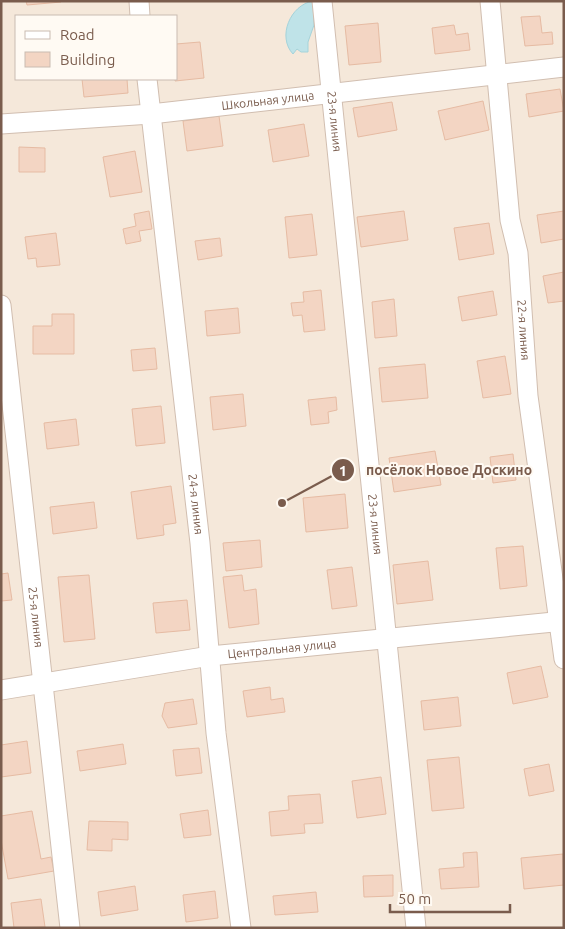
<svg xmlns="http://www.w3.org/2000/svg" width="565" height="929" font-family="Ubuntu,sans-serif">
<rect width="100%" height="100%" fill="#fdf6ec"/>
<path fill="#f5e8da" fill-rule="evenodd" d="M1 1H564V928H1ZM16 16H176V79H16Z"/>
<path fill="#bfe3e8" stroke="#a5d3da" d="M313 1 314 25 308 42V52H301L297 49 293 54C277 37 290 5 313 1Z"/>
<path fill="#f3d5c3" stroke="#e6bba3" d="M26 1H61V2L27 5Z
M540 16 542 33 552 32 553 44 525 46 521 17Z
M378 23 381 62 349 65 345 26Z
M454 25 456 35 468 33 470 50 435 54 432 28Z
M200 42 204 78 175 81 176 44Z
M82 79H127L128 93 84 97Z
M560 89 564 111 529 117 526 94Z
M483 101 489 130 445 140 438 111Z
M392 102 397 130 358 137 353 108Z
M219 116 223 146 187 151 183 121Z
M304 124 309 156 273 162 268 130Z
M19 147 45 148V172H19Z
M135 151 142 192 110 197 103 157Z
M149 211 152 229 139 231 141 241 126 244 123 229 136 226 134 214Z
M404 211 408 240 361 247 357 217Z
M564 211V239L541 243 537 215Z
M312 214 317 255 289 258 285 217Z
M489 223 494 254 459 260 454 228Z
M56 233 60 265 37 267 36 258 28 259 25 237Z
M220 238 222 256 198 260 195 241Z
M564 272V301L548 303 543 276Z
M321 290 325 330 304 332 302 315 293 316 291 303 304 302 303 292Z
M493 291 497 315 462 321 458 297Z
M394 299 397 336 375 338 372 302Z
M238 308 240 333 207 336 205 311Z
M52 314H74V354H33V326H52Z
M155 348 157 369 133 371 131 350Z
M505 356 511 394 483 398 477 361Z
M425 364 428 398 382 402 379 368Z
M243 394 246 426 213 430 210 397Z
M336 397 337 410 328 412 329 423 311 425 308 400Z
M161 406 165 443 136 446 132 409Z
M76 419 79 445 47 449 44 423Z
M435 451 441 485 394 492 389 458Z
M513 454 516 480 493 483 490 457Z
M171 486 176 523 163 525 164 535 137 539 131 492Z
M345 494 348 528 306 532 303 498Z
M94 502 97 528 53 534 50 507Z
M260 540 262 567 226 571 223 543Z
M523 546 527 586 500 589 496 548Z
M428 561 433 600 397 604 393 565Z
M352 567 357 606 332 609 327 570Z
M8 573 12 600 1 601V574Z
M89 575 95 639 64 642 58 577Z
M242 575 244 591 256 589 259 624 229 628 223 577Z
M187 600 190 630 156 633 153 603Z
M541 666 548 697 513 704 507 673Z
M270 687 271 700 283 698 285 712 247 717 243 691Z
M458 697 461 726 424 730 421 701Z
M193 699 197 724 168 728 162 716 165 703Z
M27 741 31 773 1 777V745Z
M123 744 126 764 80 771 77 751Z
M199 748 202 773 176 776 173 750Z
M459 757 464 808 432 811 427 760Z
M549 764 554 791 529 796 524 769Z
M381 777 386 814 357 818 352 781Z
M320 794 323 823 304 824 305 833 271 836 269 812 289 810 288 796Z
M208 810 211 835 184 838 180 814Z
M32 811 41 859 51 857 54 871 8 879 1 840V816Z
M89 821 128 822V840L112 839V851L87 850Z
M477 852 479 887 441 889 439 869 464 867 463 853Z
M563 854 564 885 524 889 521 858Z
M393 875V896L364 897 363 876Z
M135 886 138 910 101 916 98 892Z
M215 891 218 918 186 922 183 895Z
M316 892 318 912 275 915 273 896Z
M41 899 45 927 14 928 11 903Z"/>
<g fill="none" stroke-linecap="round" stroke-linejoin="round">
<defs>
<g id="street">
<path d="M139 1 140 16"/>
<path id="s1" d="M322 1 416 928"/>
<path id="s2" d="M490 1 510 220 518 253 528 396 564 659"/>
<path id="s3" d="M147 79 200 543 216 733 241 928"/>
<path id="s4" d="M1 124 151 114 564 67"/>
<path id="s5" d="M1 305 70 928"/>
<path id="s6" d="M1 690 210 656 564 621"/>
</g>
</defs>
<use href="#street" stroke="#d1beb0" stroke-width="21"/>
<use href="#street" stroke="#fff" stroke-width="19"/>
</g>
<g text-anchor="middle" stroke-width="4" stroke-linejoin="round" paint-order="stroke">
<g font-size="12" fill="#7a5c4d" stroke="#fffaf3">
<text dy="4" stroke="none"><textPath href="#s4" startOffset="268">Школьная улица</textPath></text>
<text dy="4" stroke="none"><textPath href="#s1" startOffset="121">23-я линия</textPath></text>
<text dy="4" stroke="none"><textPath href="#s2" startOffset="331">22-я линия</textPath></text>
<text dy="4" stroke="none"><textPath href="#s3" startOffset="428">24-я линия</textPath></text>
<text dy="4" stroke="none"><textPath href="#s1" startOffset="526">23-я линия</textPath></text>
<text dy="4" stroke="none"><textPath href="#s5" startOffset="314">25-я линия</textPath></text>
<text dy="4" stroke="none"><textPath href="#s6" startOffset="284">Центральная улица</textPath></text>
</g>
</g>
<path fill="none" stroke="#7a5c4d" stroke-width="2" d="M282 503L343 470"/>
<g fill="#7a5c4d" stroke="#fffaf3" stroke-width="2">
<circle cx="282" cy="503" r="5"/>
<circle cx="343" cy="470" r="12"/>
</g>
<g font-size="15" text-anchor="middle" font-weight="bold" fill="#fff">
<text x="343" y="476">1</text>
</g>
<g font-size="14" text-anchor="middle" font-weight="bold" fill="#7a5c4d" stroke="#fffaf3" stroke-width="4" stroke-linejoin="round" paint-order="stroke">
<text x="449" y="475">посёлок Новое Доскино</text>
</g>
<rect width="565" height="929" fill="none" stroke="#7a5c4d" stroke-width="5"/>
<rect x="15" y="15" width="162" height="65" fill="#fffaf3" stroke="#cabbb1"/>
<rect x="25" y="31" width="25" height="8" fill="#ffffff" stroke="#cabbb1"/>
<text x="60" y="40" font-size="15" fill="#7a5c4d">Road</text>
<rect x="25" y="52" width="25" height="15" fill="#f3d5c3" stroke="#cabbb1"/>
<text x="60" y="65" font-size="15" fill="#7a5c4d">Building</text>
<path d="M390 904v8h120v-8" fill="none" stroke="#7a5c4d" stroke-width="2.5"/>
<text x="398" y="904" font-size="15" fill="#7a5c4d" stroke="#fffaf3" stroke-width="4" paint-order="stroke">50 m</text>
</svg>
